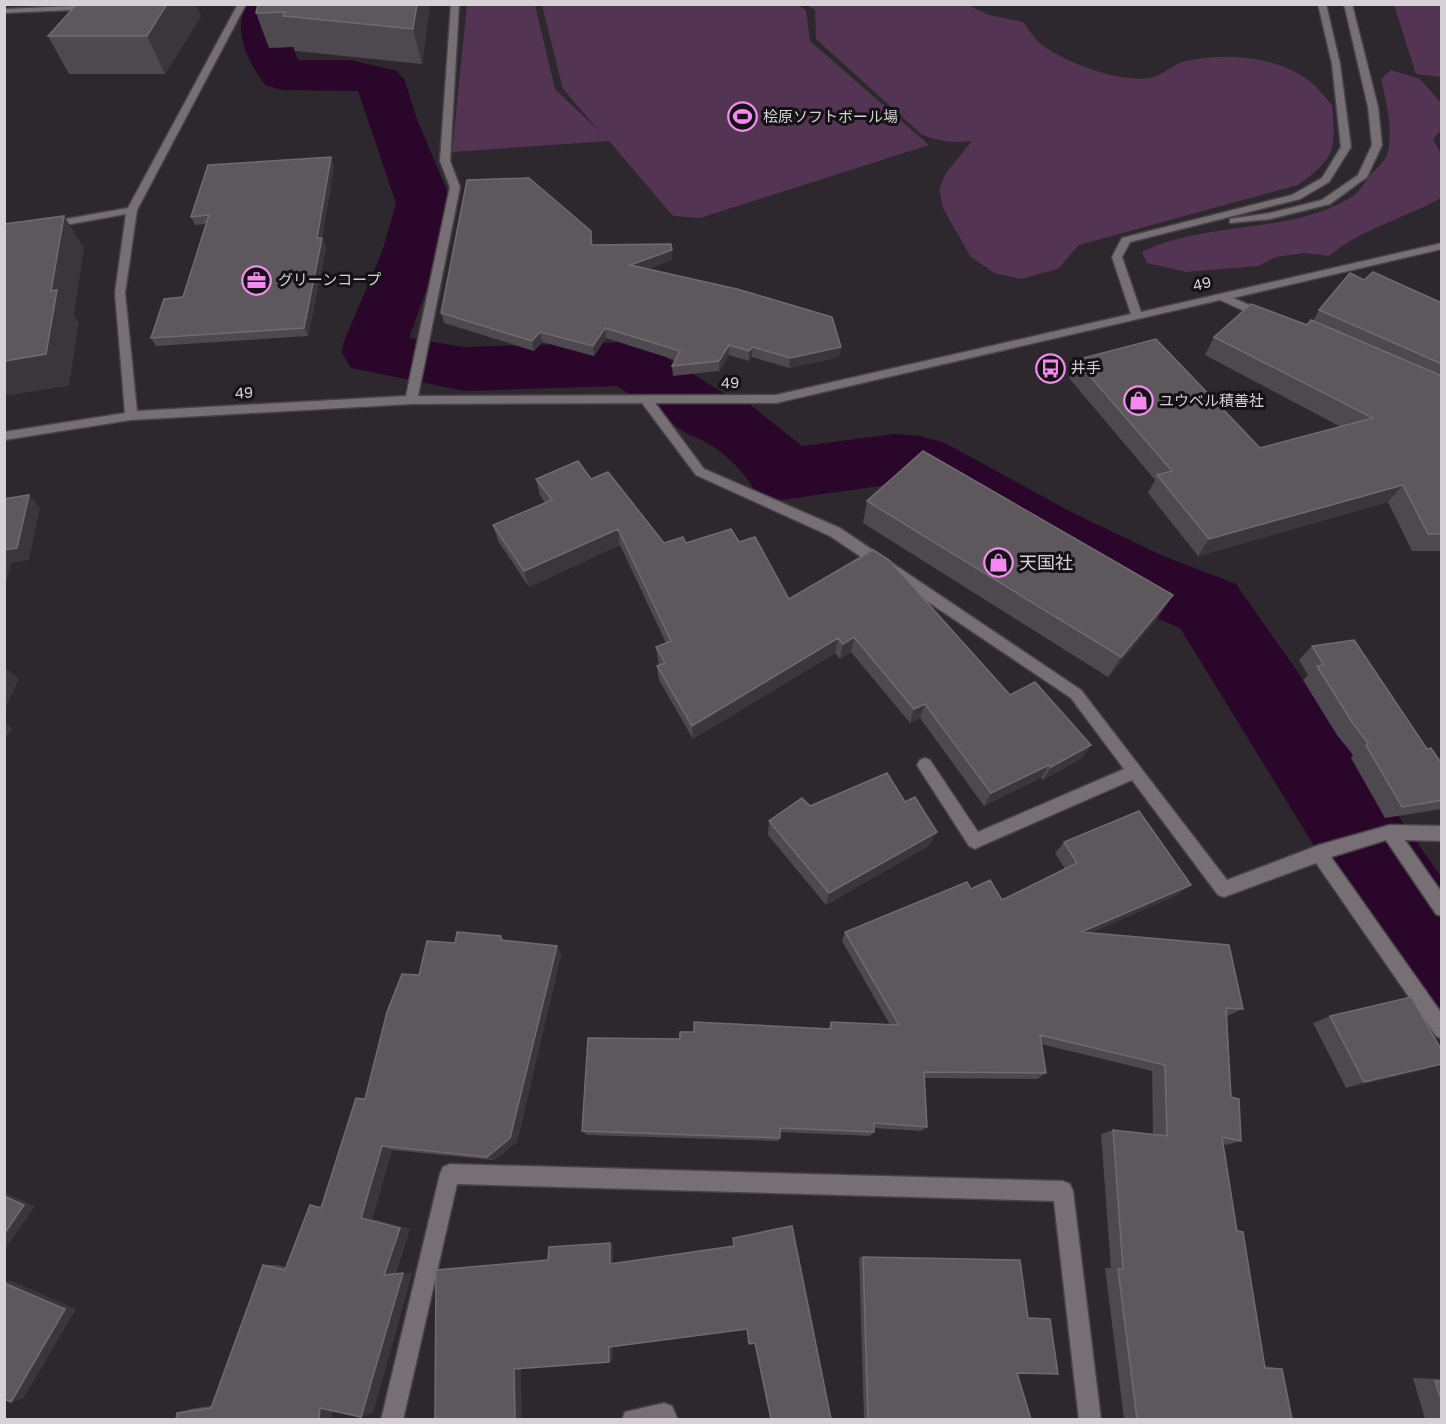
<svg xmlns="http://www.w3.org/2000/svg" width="1446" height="1424" font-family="'Golos Text','Noto Sans JP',sans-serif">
<rect width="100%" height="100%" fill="#2d282d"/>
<path fill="#543453" d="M467 4 535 5 555 89 599 131 563 89 542 5H798L806 10 810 41 929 145 700 218 673 216 609 141 452 152Z
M807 5H968L989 15 1023 22C1029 29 1034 39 1041 44 1064 62 1123 85 1153 77 1165 74 1174 63 1186 61 1226 52 1281 56 1313 84 1320 90 1326 98 1332 105 1336 151 1335 158 1298 185L1079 245 1058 269 1021 279 994 273 970 256 943 208 939 189 946 173 972 141C952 143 939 142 921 134L816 39 815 10Z
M1394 5H1441V77L1416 74Z
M1391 70 1420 79 1441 103V130L1433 139 1441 154V198C1404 219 1362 228 1329 256L1304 253 1276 257 1258 266 1186 272 1147 263 1142 252C1208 220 1288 235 1350 198 1358 194 1365 182 1371 174 1376 169 1383 163 1386 157 1395 135 1386 101 1381 79Z"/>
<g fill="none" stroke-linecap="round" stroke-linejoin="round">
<path fill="#2a072a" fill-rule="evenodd" d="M246 4H291L287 32 298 60H351L397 71 405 81 417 119 452 203 440 252 409 338 464 347 630 342 653 349 733 399 748 403 802 446 894 434 920 436 945 443 1073 513 1161 555 1236 584 1442 878V1012L1407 997 1180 628 1107 597 1021 553 906 485 894 484 781 500 756 492C743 469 715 442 689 435L617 386 464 391 351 368 342 353 344 341 382 252 396 203 358 91 282 90 265 85C248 61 233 34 246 4Z"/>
<defs>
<path id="minor" d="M238 4H246L137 210 125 293 137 411 406 396 450 187 440 161 451 4H459L450 161 460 187 418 396 776 395 1131 314 1112 257 1122 238 1292 195 1322 178 1341 147 1332 64 1318 4H1326L1340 64 1351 147 1329 182 1300 199 1130 242 1122 257 1141 312 1442 243V249L1233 298 1268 313 1270 316 1264 320 1220 300 776 403H655L704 469 840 528 1081 690 1227 880 1319 845 1390 825 1442 826V841L1405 840 1442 893V916L1436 914 1386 840 1331 857 1442 1014V1039L1436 1036 1316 863 1224 897 1218 895 1132 780 981 846 975 849 969 846 920 770 917 765 920 760 925 758 930 760 978 832 1124 769 1071 698 830 536 696 475 642 403 411 404 131 420 4 440V432L125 413 115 293 126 214 49 228 44 225 49 222 128 208Z
M1344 4H1352L1378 107 1382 145 1367 177 1330 204 1270 219 1230 223V219L1270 213 1322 200 1358 175 1372 145 1368 107Z
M97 5 98 7 94 9 4 13V9Z
M450 1164 1063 1181 1070 1184 1073 1191 1101 1420H1079L1054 1201 457 1184 403 1420H381L440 1174 443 1167Z
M664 1403 672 1406 678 1420H622L625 1412Z"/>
</defs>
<use href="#minor" stroke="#484347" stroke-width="3"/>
<use href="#minor" fill="#767075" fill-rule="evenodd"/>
</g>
<path fill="#4e494e" d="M430 4 422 64 295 51 294 47 269 48 256 13Z
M201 16 165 74H69L48 36Z
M334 166 322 238 326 247 308 336 156 346 151 338 183 297 206 224 195 225 191 217Z
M591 231 593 245 672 250V260L648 269 841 347 839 357 789 368 752 357 749 361 729 355 719 371 673 376 672 366 675 360 606 338 594 356 542 342 534 351 444 323 441 313Z
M1364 280 1442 303V551H1412L1388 502 1198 556 1148 493 1155 480 1069 378 1076 360 1260 448 1341 427 1205 355 1214 337 1307 325 1313 321 1319 310Z
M536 479H591L664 543 739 542 789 599 1010 695 1082 758 1043 780 1041 778 984 806 920 718 910 723 851 652 840 659 835 653 693 739 659 680 657 666 659 665 658 661 656 647 666 643 620 545 529 587 498 541 493 525 545 503 540 495Z
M867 501 1159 616 1108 677 863 523Z
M1312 646 1427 749 1442 764V809L1385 818 1351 758 1353 755 1337 735 1303 680 1308 675 1299 660Z
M810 806 930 845 826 905 768 835 769 821Z
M1064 842 1179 894 1090 933 1243 1009 1227 1016 1231 1097 1241 1141 1226 1145 1223 1144 1237 1231 1265 1366 1282 1369 1292 1419H1124L1105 1268H1111L1101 1134 1113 1130 1153 1135 1152 1071 1041 1044 1046 1073 1037 1079 924 1078 927 1127 921 1131 874 1128V1132L870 1136 780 1132V1138L778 1141 587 1135 582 1131 680 1039 828 1029 831 1022 890 1025 842 941 845 932 971 889 1002 900 1065 869 1055 853Z
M501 936 504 941 557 946 561 955 517 1142 494 1160 392 1150 372 1219 410 1229 395 1274 412 1273 373 1412 361 1417 333 1411 177 1413 195 1408 212 1406 263 1265H277L286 1267 310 1205 321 1207 365 1099 455 943Z
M1330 1016 1427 1069 1346 1088 1313 1023Z
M859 1257H863L1027 1317 1050 1319 1017 1373 1031 1419H864Z
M1413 1378 1442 1379V1419H1425Z"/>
<path fill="#3b363b" d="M167 4H196L201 16 165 74 147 36Z
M417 4H430L422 64 413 29Z
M331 157 334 166 320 247 317 238Z
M64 216 84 248 74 316 79 322 69 386 4 396V361L51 291Z
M322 238 326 247 308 336 304 328Z
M672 250V260L631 275 630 265Z
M605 328 606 338 594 356 593 346Z
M540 332 542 342 534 351 532 341Z
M729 345V355L719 371V361Z
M753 347 752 357 749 361V351Z
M841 347 839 357 789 368 790 358Z
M1403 485 1388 502 1198 556 1209 539Z
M29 495 40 508 29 560 11 563 4 591V550Z
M618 529 620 545 529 587 524 571Z
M1173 595 1159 616 1108 677 1121 657Z
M854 637 851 652 840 659 843 644Z
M838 638 835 653 693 739 692 726Z
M6 668 19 679 4 711V670Z
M925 704 920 718 910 723 914 709Z
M4 722 12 728 4 740Z
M1091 745 1082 758 1043 780 1051 767Z
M1049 765 1041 778 984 806 991 793Z
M937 832 930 845 826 905 829 893Z
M1191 885 1179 894 1072 941 1081 932Z
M557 946 561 955 517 1142 494 1160 487 1157Z
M1442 1064 1427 1069 1346 1088 1364 1082Z
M382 1146 392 1150 372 1219 410 1229 394 1274 384 1275 361 1218Z
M4 1192 35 1206 4 1251Z
M610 1243 613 1244V1264H610Z
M403 1273H412L373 1412 361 1417Z
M4 1281H12L76 1309 23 1399 11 1402Z
M613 1345V1359L609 1362V1347Z
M521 1365 522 1419H515L514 1369Z
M333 1404 332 1419H319L320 1408Z"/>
<path fill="#5d585c" stroke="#706b6f" stroke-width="1.5" d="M77 4H167L147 36H48Z
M258 4H417L413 29 283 16 286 12 256 13Z
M331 157 317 238H322L304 328 151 338 164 299 183 297 209 215 191 217 208 165Z
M529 178 591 231V245L671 244 672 250 630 265 737 289 832 317 841 347 790 358 753 347 749 351 729 345 719 361 672 366 680 351 605 328 593 346 540 332 532 341 441 313 467 180Z
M64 216 51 291 57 290 46 354 4 361 5 224Z
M1373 272 1442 303V364L1319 310 1350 273 1364 280Z
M1251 304 1307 325 1311 320 1442 376V534H1428L1403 485 1209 539 1157 475 1172 471 1076 360 1156 339 1260 448 1373 418 1214 337Z
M923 451 1173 595 1121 657 867 501Z
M578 461 591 479 608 472 664 543 683 537 686 543 731 529 739 542 755 537 789 599 873 550 889 560 1010 695 1035 682 1091 745 1051 767 1049 765 991 793 925 704 914 709 854 637 843 644 838 638 692 726 657 666 665 663 656 647 671 641 618 529 524 571 493 525 552 500 536 479Z
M29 495 17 548 4 550V499Z
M1354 640 1427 749 1431 748 1442 764V800L1402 807 1366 745 1368 743 1352 722 1317 666 1324 665 1312 646Z
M887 773 905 802 915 797 937 832 829 893 769 821 802 798 810 806Z
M1139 811 1191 885 1081 932 1229 945 1243 1009 1226 1008 1231 1097 1239 1099 1241 1141 1222 1137 1237 1231 1243 1232 1265 1368 1282 1369 1292 1419H1137L1118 1269H1123L1113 1130 1167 1136 1165 1065 1040 1035 1046 1073 924 1072 927 1127 874 1123V1132L780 1128V1138L582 1131 588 1038 680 1039V1032H694V1022L831 1029V1022L899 1025 845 932 967 882 971 889 990 880 1002 900 1077 863 1064 842Z
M457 932 501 936V940L557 946 510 1138 487 1157 382 1146 361 1218 400 1228 384 1275 403 1273 361 1417 320 1408 319 1419H176L177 1413 211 1408 263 1265 285 1270 310 1205 321 1208 356 1098 365 1099 387 1012 402 974 419 975 427 941 455 943Z
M1411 997 1442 1051V1064L1364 1082 1330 1016Z
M4 1196 24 1205 4 1234Z
M792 1226 831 1419H771L755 1343 749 1344 747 1329 609 1347V1362L514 1369 515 1419H435L436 1270 548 1260 549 1247 610 1243V1264L734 1246 733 1238Z
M863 1257 1020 1260 1028 1318 1050 1319 1058 1374 1017 1373 1031 1419H868Z
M4 1283 65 1309 11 1402 4 1399Z
M1435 1381 1442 1382V1402Z"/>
<defs>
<symbol id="stadium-ring" viewBox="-11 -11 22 22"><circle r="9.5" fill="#141214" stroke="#f489f0" stroke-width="1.5"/><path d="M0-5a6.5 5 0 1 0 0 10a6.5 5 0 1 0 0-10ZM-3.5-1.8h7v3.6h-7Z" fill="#f489f0"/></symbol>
<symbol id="office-ring" viewBox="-11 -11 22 22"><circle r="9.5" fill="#141214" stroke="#f489f0" stroke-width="1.5"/><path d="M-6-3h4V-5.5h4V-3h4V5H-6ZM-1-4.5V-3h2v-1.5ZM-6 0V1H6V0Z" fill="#f489f0"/></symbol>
<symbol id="bus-ring" viewBox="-11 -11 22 22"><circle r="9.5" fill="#141214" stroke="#f489f0" stroke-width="1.5"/><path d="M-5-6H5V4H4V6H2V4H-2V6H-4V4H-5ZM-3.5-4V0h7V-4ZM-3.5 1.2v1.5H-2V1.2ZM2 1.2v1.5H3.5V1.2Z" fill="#f489f0"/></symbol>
<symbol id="shop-ring" viewBox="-11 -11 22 22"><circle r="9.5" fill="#141214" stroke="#f489f0" stroke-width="1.5"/><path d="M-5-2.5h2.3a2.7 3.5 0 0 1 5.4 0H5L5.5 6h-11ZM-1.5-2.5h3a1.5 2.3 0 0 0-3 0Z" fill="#f489f0"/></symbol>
</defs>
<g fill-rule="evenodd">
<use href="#stadium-ring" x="726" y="100" width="33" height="33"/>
<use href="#office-ring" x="240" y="264" width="33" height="33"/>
<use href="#bus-ring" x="1034" y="352" width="33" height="33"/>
<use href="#shop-ring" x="1122" y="384" width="33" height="33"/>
<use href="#shop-ring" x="982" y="546" width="33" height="33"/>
</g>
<g text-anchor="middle" stroke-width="6" stroke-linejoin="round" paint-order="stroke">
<g font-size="15" fill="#d5d1d4" stroke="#141214" text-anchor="start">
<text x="763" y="122">桧原ソフトボール場</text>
<text x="278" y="285">グリーンコープ</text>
<text x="1071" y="373">井手</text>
<text x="1159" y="406">ユウベル積善社</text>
</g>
<g font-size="15" fill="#d5d1d4" stroke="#141214">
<text transform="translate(1202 284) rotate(-13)" y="5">49</text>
<text transform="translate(730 383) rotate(-1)" y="5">49</text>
<text transform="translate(244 393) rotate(-3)" y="5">49</text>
</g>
<g font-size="18" fill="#d5d1d4" stroke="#141214" text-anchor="start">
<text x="1019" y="569">天国社</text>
</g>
</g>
<rect width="1446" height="1424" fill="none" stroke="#d5d1d4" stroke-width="12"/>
</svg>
